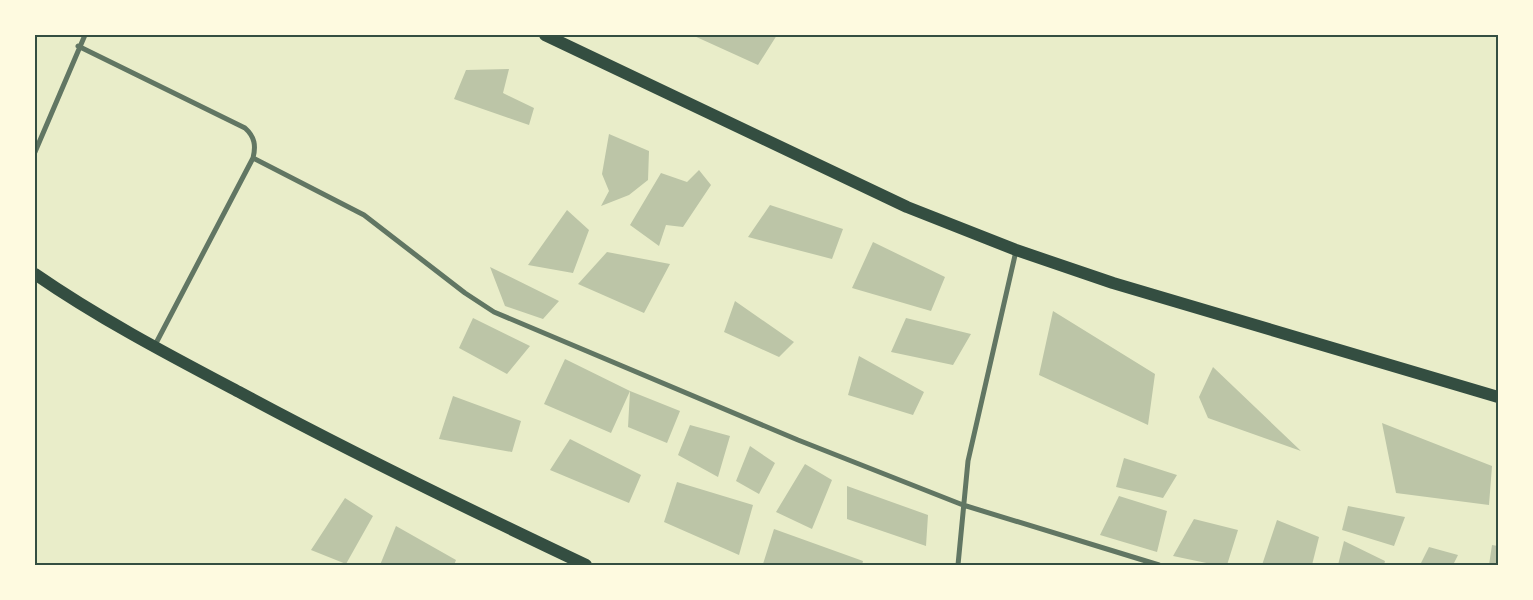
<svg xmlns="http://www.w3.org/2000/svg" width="1533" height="600" font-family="Signika,sans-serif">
<rect width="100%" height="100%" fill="#e9edc9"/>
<path fill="#bcc5a7" d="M692 35H777L758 65Z
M509 69 503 93 534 108 529 125 454 99 466 70Z
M609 134 649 151 648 180 629 195 601 206 609 191 602 174Z
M699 170 711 185 683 227 666 225 659 246 630 225 661 173 687 182Z
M770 205 843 229 832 259 748 237Z
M567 210 589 230 573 273 528 265Z
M873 242 945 277 931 311 852 288Z
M607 252 670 264 644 313 578 284Z
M490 267 559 301 543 319 505 306Z
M735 301 794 342 779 357 724 332Z
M1053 311 1155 374 1148 425 1039 375Z
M473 318 530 346 507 374 459 348Z
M906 318 971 334 953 365 891 352Z
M859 356 924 392 913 415 848 395Z
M565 359 630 391 611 433 544 404Z
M1213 367 1301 451 1208 418 1199 397Z
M630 391 680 411 667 443 628 427Z
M453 396 521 421 512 452 439 439Z
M1382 423 1492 466 1489 505 1396 493Z
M690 425 730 436 718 477 678 455Z
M570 439 641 475 629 503 550 470Z
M750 446 775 463 759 494 736 481Z
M1124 458 1177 475 1163 498 1116 487Z
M805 464 832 480 812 529 776 512Z
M677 482 753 505 739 555 664 522Z
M847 486 928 515 926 546 847 519Z
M1119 496 1167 511 1157 552 1100 535Z
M345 498 373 516 346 564 311 550Z
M1348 506 1405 517 1394 546 1342 530Z
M1194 519 1238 530 1227 565H1216L1173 556Z
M1277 520 1319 537 1312 565H1262Z
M396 526 456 560 454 565H380Z
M774 529 863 561 862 565 763 564Z
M1344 541 1385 561 1384 565H1338Z
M1492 545 1498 546V565H1489Z
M1429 547 1458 555 1453 565H1420Z"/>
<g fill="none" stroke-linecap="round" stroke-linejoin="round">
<path stroke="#617663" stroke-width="5" d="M78 46 245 128C255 137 256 146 253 158
M35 152 85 35
M154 347 253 158 364 215 465 293 494 312 798 440 963 505 1159 565
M958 565 968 461 1016 251"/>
<path stroke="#344e41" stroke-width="12" d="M545 35 907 207 1016 250 1113 283 1498 397
M35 274C100 319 171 356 241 393 354 454 470 510 586 565"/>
</g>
<rect width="1533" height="600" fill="none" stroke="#fefae0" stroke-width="72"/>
<rect x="36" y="36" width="1461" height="528" fill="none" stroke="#344e41" stroke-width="2"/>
</svg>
